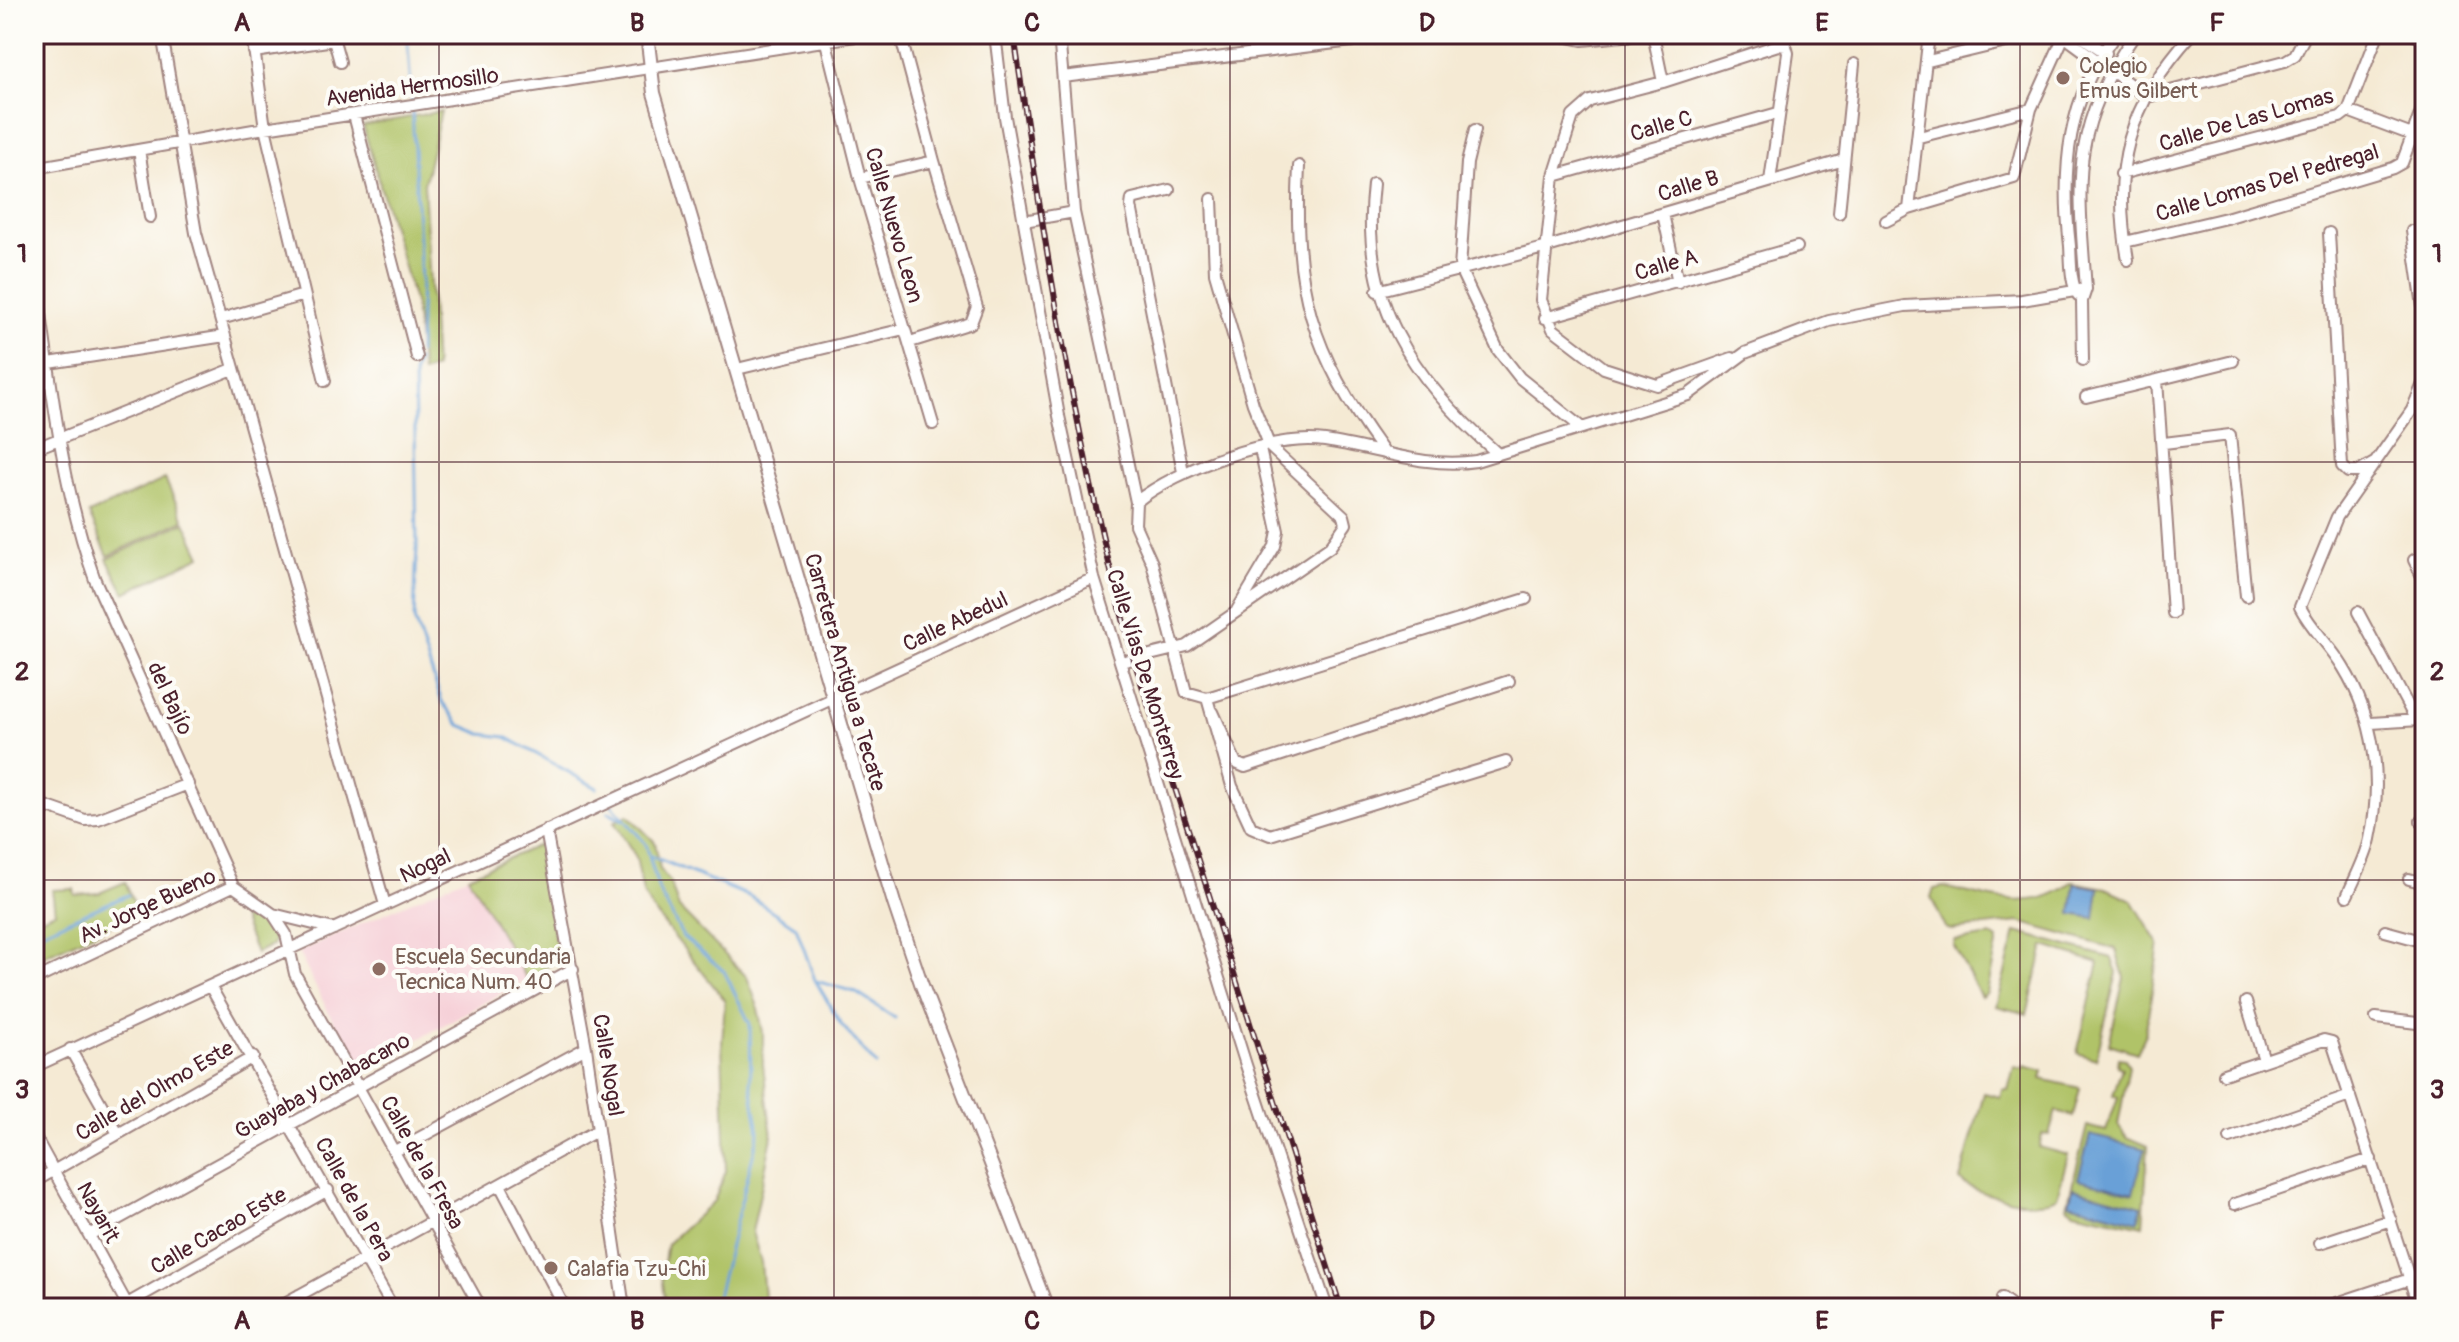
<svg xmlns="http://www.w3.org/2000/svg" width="2459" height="1342" font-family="Pangolin,sans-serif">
<rect width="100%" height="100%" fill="#fdfcf7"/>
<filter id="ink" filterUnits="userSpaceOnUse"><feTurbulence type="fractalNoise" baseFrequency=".0125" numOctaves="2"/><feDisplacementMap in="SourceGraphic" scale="16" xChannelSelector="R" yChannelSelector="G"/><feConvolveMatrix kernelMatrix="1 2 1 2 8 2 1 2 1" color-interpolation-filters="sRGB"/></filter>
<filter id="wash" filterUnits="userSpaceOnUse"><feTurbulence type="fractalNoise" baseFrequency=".006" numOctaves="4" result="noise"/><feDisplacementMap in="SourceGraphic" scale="32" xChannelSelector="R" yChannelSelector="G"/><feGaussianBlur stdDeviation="1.8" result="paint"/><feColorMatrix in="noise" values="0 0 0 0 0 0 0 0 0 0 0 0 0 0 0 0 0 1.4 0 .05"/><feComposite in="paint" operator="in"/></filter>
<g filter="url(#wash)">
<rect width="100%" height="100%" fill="#f5ead4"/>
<path fill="#f6cfd7" d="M468 876 527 979 359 1072 298 952Z"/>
<path fill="#b0c367" stroke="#7d7149" stroke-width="2" d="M441 111 424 184 435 368 422 373 415 305 363 126Z
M165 479 184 520 108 556 89 514Z
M185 522 201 556 125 593 107 559Z
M628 815 655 842 660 869 670 882 679 908 747 977 757 1004 763 1032V1065L772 1137 752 1232 761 1262 765 1308H666L662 1274 667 1244 714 1201 726 1171 722 1044 725 1000 652 909 643 893 636 857 614 822Z
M541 844 558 960 527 979 468 876Z
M125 882 138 913 34 960V921L55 912 52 890 74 889 75 895 99 893Z
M2072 882 2106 888 2132 900 2159 944 2145 1036 2137 1053 2109 1044 2124 978 2116 949 2019 922 1951 930 1946 928 1931 898 1934 889 1943 887C1987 896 2034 915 2072 882Z
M238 908 277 929 272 945 256 953Z
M2016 932 2112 958 2117 973 2096 1059 2077 1053 2099 963 2044 946 2027 1014 1996 1006Z
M1992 936 1998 940 1987 993 1981 997 1954 946 1955 941Z
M2118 1058 2125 1059 2129 1066 2118 1125 2127 1137 2148 1146 2143 1226 2074 1211 2067 1206 2087 1126 2106 1131 2118 1097 2113 1095 2122 1068 2117 1066Z
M2024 1066 2043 1071 2041 1079 2080 1088 2073 1116 2056 1111 2049 1135 2042 1134 2039 1147 2068 1155 2057 1197C2041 1210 1974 1195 1960 1180L1984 1093 2000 1097 2002 1089 2008 1090 2014 1067 2023 1069Z"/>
<path fill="#69a0d7" stroke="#5a6081" stroke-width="2" d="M2075 884 2099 888 2095 918 2071 914Z
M2090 1135 2145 1149 2133 1193 2078 1179Z
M2073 1188 2142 1206 2138 1221 2069 1203Z"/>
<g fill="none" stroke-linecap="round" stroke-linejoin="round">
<path stroke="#69a0d7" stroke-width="3" d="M407 34 412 102
M412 109 421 281 419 353
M417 360 414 373 417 546 414 619 442 702 460 725 482 734 506 737 597 788
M612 805 646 844 659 891 683 937 724 971 750 1024 751 1085 759 1132 714 1308
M609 812 623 820
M651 856 751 897 796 927 815 980 841 1024 876 1065
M34 935 128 895
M816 981 855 992 895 1018"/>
</g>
</g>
<g filter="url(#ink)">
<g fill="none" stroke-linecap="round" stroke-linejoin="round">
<defs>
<path id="minor" d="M162 34 196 233 385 905
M252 34 265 128 325 381
M824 34 860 178 933 424
M995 34 1005 117 1059 416 1094 578 1246 1065 1327 1308
M1059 34 1074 212 1136 502 1135 525 1152 563 1186 692 1207 698 1232 786 1251 827 1270 835 1506 762
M1553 34 1582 40 1645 34
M1653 34 1663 82
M2061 34 2147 97 2285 61 2295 55 2306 34
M2078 34 2106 53
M2412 34 2425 40
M333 37 340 62
M254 52 334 40
M1928 61 2039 34
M1063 77 1408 34
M2348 111 2412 135
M354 115 417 357
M1475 130 1467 163 1460 269 1498 350 1520 378 1582 428
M1919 137 2031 109
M139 150 150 217
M1299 166C1293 290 1310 350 1383 451
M34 168 265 128 868 34
M2121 174 2340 117 2348 111 2378 34
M1554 176 1778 113
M860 178 934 161 900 34
M1373 184C1359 302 1412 379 1498 454
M1169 190 1132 199 1131 206 1183 472
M1909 209 1929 34
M1839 213 1854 64
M1663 214 1678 282
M1024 221 1074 212
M1886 221 1909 209 2014 178 2031 109 2065 34
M2412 231 2425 320
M2329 233 2342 466 2348 472H2358L2374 463
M2125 242 2226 218 2393 168 2402 163 2425 101
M2128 260C2111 168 2128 104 2192 34
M34 265C50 370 59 480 95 580L233 886 273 914 286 934 295 974 481 1308
M1377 291 1544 248 1844 160
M2078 295C2070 282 2071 261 2070 246 2061 169 2067 98 2116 34
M1545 318 1797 247
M221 319 304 295
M910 342 971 323 977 307 934 161
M1732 358 1657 385 1604 368 1553 329 1541 300 1554 176 1573 116 1590 101 1663 82 1778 45 1786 46 1788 53 1770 181
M2083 360 2082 301 2086 289C2078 179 2069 131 2135 34
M49 363 225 336
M737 369 904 329
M2157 380 2233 361
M2086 397 2157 380 2173 613
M2164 443 2230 435 2246 596
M34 449 233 369
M1136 502C1177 469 1272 434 1325 441 1376 448 1425 469 1476 461L1688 395 1745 353 1829 321 1905 306 2022 300 2086 289
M2414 560 2425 582
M1237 610 1275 546 1278 531 1260 449
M2358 612 2413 715 2425 723
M1121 662 1187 646 1330 547 1346 524 1344 516 1270 447 1253 404 1215 273 1212 199
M1207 698 1526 599
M1213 712 1236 763 1245 767 1509 681
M2371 723 2420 720
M34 802 85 820 98 819 188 784
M2421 821 2425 822
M546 830 586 1048 624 1308
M2409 879 2425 883
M2347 896C2355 878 2366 858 2370 839 2383 779 2375 719 2343 667 2330 645 2312 630 2300 607L2337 517 2412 410 2425 379
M273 914 334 929
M2385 931 2425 942
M34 980 233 886
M210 986 393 1308
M2246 1002 2264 1060
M2376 1018 2425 1024
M70 1049 117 1132
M34 1067 1094 578
M2224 1074 2324 1040 2332 1042 2419 1308
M34 1135 129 1308
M2230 1138 2350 1096
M395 1151 586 1048
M34 1182 253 1057
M500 1185 565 1308
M2235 1204 2371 1159
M89 1235 573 969
M2320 1243 2391 1220
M299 1295 307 1308
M34 1298 40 1308
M2002 1298 2015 1308
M127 1304 328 1190
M2331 1305 2410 1279
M276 1308 598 1130"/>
<path id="major" d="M647 34 654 93 894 903 921 983 1047 1308"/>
</defs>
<use href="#minor" stroke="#a08480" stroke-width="14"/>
<use href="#major" stroke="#a08480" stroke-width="16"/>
<use href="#minor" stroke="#fff" stroke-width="10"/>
<use href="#major" stroke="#fff" stroke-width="12"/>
<defs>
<path id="rail" d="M1014 34C1044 245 1077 454 1134 660L1341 1308"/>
</defs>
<use href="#rail" stroke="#4a1f2b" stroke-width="6"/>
<use href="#rail" stroke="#fdfcf7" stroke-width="3" stroke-dasharray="9" stroke-linecap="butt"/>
</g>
</g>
<path fill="none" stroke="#4a1f2b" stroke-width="2" stroke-opacity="0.55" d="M439 34V1308M834 34V1308M1230 34V1308M1625 34V1308M2020 34V1308M34 462H2425M34 880H2425"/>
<g fill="#8d6e63" stroke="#fdfcf7" stroke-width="3">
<circle cx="2063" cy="78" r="8"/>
<circle cx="379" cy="969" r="8"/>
<circle cx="551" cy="1268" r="8"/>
</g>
<g text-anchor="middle" stroke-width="8" stroke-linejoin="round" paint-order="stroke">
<g font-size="22" fill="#785e54" stroke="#fdfcf7" text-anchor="start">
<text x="2079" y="73">Colegio<tspan x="2079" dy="25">Emus Gilbert</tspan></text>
<text x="395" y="964">Escuela Secundaria<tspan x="395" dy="25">Tecnica Num. 40</tspan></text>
<text x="567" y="1276">Calafia Tzu-Chi</text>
</g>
<g font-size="22" fill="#4a1f2b" stroke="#fdfcf7">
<text transform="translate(412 86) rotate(-8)" y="8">Avenida Hermosillo</text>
<text transform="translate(2246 119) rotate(-16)" y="8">Calle De Las Lomas</text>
<text transform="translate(1661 125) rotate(-16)" y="8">Calle C</text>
<text transform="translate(2267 182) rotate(-16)" y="8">Calle Lomas Del Pedregal</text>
<text transform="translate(1688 185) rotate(-17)" y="8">Calle B</text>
<text transform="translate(895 225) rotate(74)" y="8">Calle Nuevo Leon</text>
<text transform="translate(1666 264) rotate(-16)" y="8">Calle A</text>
<text transform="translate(955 621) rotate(-25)" y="8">Calle Abedul</text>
<text transform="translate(846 672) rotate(74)" y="8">Carretera Antigua a Tecate</text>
<text transform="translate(1146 674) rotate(73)" y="8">Calle Vías De Monterrey</text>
<text transform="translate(171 698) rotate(65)" y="8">del Bajío</text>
<text transform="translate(425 865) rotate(-25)" y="8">Nogal</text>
<text transform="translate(147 905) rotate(-25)" y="8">Av. Jorge Bueno</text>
<text transform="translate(609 1065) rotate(81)" y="8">Calle Nogal</text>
<text transform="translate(322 1085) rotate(-29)" y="8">Guayaba y Chabacano</text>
<text transform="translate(154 1090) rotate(-30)" y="8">Calle del Olmo Este</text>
<text transform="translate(423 1162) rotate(61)" y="8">Calle de la Fresa</text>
<text transform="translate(355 1199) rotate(61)" y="8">Calle de la Pera</text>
<text transform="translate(99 1212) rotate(61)" y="8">Nayarit</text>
<text transform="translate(218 1230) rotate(-30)" y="8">Calle Cacao Este</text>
</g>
</g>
<rect width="2459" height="1342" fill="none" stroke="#fdfcf7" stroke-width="88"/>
<rect x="44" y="44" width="2371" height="1254" fill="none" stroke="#4a1f2b" stroke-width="3"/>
<g font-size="26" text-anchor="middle" font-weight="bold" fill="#4a1f2b">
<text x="242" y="31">A</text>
<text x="637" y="31">B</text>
<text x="1032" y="31">C</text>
<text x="1427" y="31">D</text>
<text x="1822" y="31">E</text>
<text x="2217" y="31">F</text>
<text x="22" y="262">1</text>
<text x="2437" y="262">1</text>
<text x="22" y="680">2</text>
<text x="2437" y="680">2</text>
<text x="22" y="1098">3</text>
<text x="2437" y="1098">3</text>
<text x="242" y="1329">A</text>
<text x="637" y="1329">B</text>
<text x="1032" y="1329">C</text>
<text x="1427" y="1329">D</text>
<text x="1822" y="1329">E</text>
<text x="2217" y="1329">F</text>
</g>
</svg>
